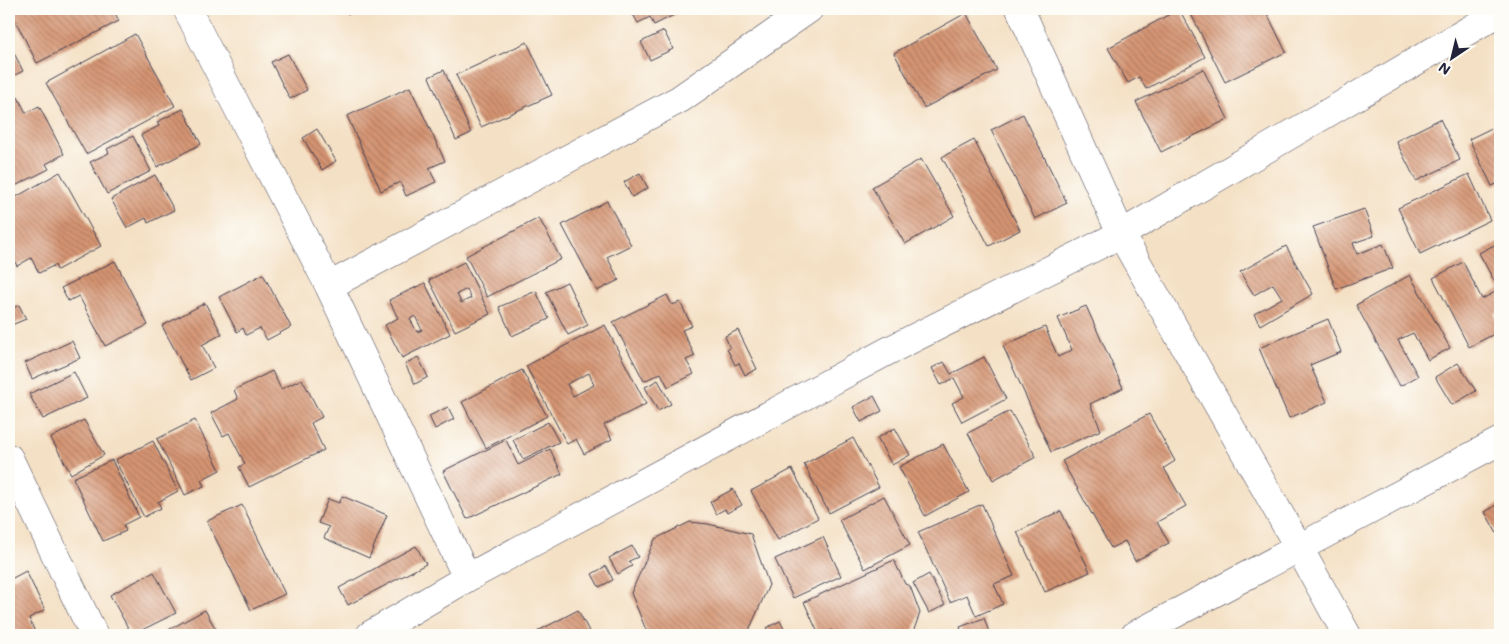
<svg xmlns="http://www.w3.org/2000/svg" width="1509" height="644" font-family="Mali,sans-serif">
<defs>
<pattern id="building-back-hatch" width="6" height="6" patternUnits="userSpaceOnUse" patternTransform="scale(1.25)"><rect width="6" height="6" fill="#d59472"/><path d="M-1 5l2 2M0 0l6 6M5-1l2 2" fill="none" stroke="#ac785f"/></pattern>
</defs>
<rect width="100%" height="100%" fill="#fdfcf7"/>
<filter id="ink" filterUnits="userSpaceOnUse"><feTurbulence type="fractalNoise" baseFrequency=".02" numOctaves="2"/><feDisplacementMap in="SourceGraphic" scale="10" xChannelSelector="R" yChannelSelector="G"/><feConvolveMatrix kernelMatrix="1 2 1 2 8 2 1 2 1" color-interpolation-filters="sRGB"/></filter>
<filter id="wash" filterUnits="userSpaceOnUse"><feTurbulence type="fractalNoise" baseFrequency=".0096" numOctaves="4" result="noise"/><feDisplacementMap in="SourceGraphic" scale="20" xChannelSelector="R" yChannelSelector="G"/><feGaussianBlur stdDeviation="1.12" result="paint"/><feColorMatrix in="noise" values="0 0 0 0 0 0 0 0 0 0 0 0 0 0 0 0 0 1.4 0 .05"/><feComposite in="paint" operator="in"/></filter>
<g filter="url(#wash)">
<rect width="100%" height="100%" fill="#f4e0c4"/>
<g id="blocks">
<path fill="url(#building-back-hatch)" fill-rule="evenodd" d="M11 9H113L119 21 37 63 10 10Z
M346 9H357L348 14Z
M630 9H686L654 25 650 17 638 23Z
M1179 9 1205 57 1146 89 1139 77 1128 83 1108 48Z
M1197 9H1265L1286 52 1225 82 1190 12Z
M966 13 997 70 924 108 894 53Z
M664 31 673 49 650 60 641 42Z
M135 34 175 106 86 154 46 83Z
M527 42 552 95 481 127 456 75Z
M9 43 23 71 9 78Z
M288 54 307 90 290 99 271 62Z
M1203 69 1228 119 1161 152 1136 102Z
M444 70 471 133 456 140 429 77Z
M410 87 445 161 429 168 436 182 406 196 400 182 381 191 347 116Z
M18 97 26 113 39 106 64 154 46 164 49 169 9 189V101Z
M183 109 201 144 157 167 141 135 159 126 157 122Z
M1023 114 1067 203 1035 219 991 130Z
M1440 119 1460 160 1416 181 1396 141Z
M1500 124V186L1499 183 1492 186 1469 139Z
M317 129 336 161 322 170 303 138Z
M133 136 151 171 107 194 90 162 109 153 107 149Z
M974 140 1020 230 989 246 942 157Z
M921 159 954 216 905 244 872 187Z
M60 172 101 246 57 270 55 265 39 273 31 258 17 266 9 250V227H10L9 201Z
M640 173 648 188 632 197 624 182Z
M1469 174 1490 220 1420 254 1398 208Z
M155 175 174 210 148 223 146 218 127 228 111 199Z
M607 201 631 245 607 257 619 280 597 291 562 225Z
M1364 209 1374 236 1353 243 1357 254 1383 244 1393 268 1336 289 1313 227Z
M539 218 561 259 487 297 466 256Z
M1500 242V311L1494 314 1500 325V331L1469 347 1433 278 1463 262 1482 299 1499 290 1479 253Z
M1286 246 1313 294 1260 325 1254 314 1282 298 1273 284 1254 295 1240 272Z
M115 261 148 325 105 346 79 296 68 301 61 288Z
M464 262 490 314 455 331 429 280ZM467 289 471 298 461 303 457 294Z
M263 274 291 327 267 340 260 328 246 335 243 328 237 332 219 297Z
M1410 275 1450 348 1428 360 1413 333 1398 340 1418 376 1400 386 1356 305Z
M567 282 588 325 568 335 546 292Z
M425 283 450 334 402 358 385 325 398 318 389 300ZM415 316 422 330 417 332 410 319Z
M536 291 549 319 512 336 499 307Z
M667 295 672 305 680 302 692 326 682 330 695 356 686 360 694 374 668 387 661 373 644 381 613 322Z
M205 303 222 334 202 345 214 368 191 380 162 326Z
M19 305 26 319 9 326V310Z
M1086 306 1123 388 1090 404 1101 430 1051 452 1003 346 1045 327 1058 357 1072 350 1058 318Z
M1328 319 1341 352 1310 365 1327 402 1289 418 1259 348Z
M605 325 646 404 604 425 612 439 584 454 576 439 567 444 526 366ZM589 373 594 385 573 396 567 384Z
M738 330 757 369 745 375 739 363 735 365 727 349 730 348 725 336Z
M72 341 80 358 32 379 25 363Z
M418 357 428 377 415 384 405 364Z
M984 357 1006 399 962 422 952 403 964 397 954 378 941 385 932 368 944 362 951 374Z
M1458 363 1476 391 1452 405 1435 377Z
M522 370 547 416 486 448 462 402Z
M272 371 281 389 302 379 322 417 311 423 324 450 249 487 239 467 245 464 229 433 223 436 211 413 238 399 234 390Z
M74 372 87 398 43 419 29 394Z
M658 380 671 404 658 411 645 387Z
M874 396 882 411 861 422 853 407Z
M448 407 454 419 435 429 429 416Z
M1010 411 1036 457 993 480 968 433Z
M1149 414 1175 461 1164 468 1186 506 1157 522 1169 543 1135 561 1125 541 1111 548 1062 461Z
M84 420 104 455 71 474 51 438Z
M195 420 220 470 201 480 204 486 185 495 157 439Z
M548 422 559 442 523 459 513 440Z
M895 428 910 455 892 465 877 438Z
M853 438 879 487 829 513 804 464Z
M506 440 518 465 550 449 562 474 467 519 443 471Z
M153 441 178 491 158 502 161 508 144 517 115 460Z
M943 444 969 492 925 516 899 467Z
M112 460 139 517 123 525 126 531 103 541 73 478Z
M792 469 818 518 778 540 751 491Z
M733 489 742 505 727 513 725 509 716 514 710 502Z
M342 496 387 515 369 558 324 538 329 527 318 523 328 499 339 503Z
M884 496 910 545 865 569 839 520Z
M1500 503V539L1485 512Z
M982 504 1014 576 994 584 1003 604 976 616 967 595 950 602 918 532Z
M242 505 285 594 251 610 207 521Z
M1061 511 1090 572 1045 592 1017 532Z
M690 522 708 524 751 534 769 585 747 635H648L631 593 655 539Z
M823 537 841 576 793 598 775 559Z
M416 546 426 564 348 605 339 588Z
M632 546 638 557 629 561 632 566 618 574 609 558Z
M894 560 905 584 910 586 920 613 912 635H834L832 630 819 635 804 602Z
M606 566 613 580 599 587 592 574Z
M26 571 45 610 29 618 35 632 30 635H18L17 633 9 635V580Z
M154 572 176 613 132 635 110 595Z
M929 574 945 605 929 613 913 583Z
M205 610 219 635H159Z
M578 610 591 635H540L538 631Z
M984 618 990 635H963L960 627Z
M780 621 787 635H770L766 628Z"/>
</g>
</g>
<g filter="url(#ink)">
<use href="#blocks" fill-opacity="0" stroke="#423e50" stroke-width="1"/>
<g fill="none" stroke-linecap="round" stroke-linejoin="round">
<defs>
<path id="street" d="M187 9 329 286 467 578
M1020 9 1121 234 1299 548 1347 635
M329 286 680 99 809 9
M9 458 94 635
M370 635 467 578 886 352 1121 234 1500 12
M1135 635 1500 441"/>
</defs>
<use href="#street" stroke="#423e50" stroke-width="29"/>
<use href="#street" stroke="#fff" stroke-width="28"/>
</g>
</g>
<rect width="1509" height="644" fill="none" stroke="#fdfcf7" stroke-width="30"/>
<g transform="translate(1452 58) rotate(215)" stroke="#fdfcf7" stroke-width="4" paint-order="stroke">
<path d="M0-4L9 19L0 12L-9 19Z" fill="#22223b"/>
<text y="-8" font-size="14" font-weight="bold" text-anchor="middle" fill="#22223b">N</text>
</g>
</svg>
